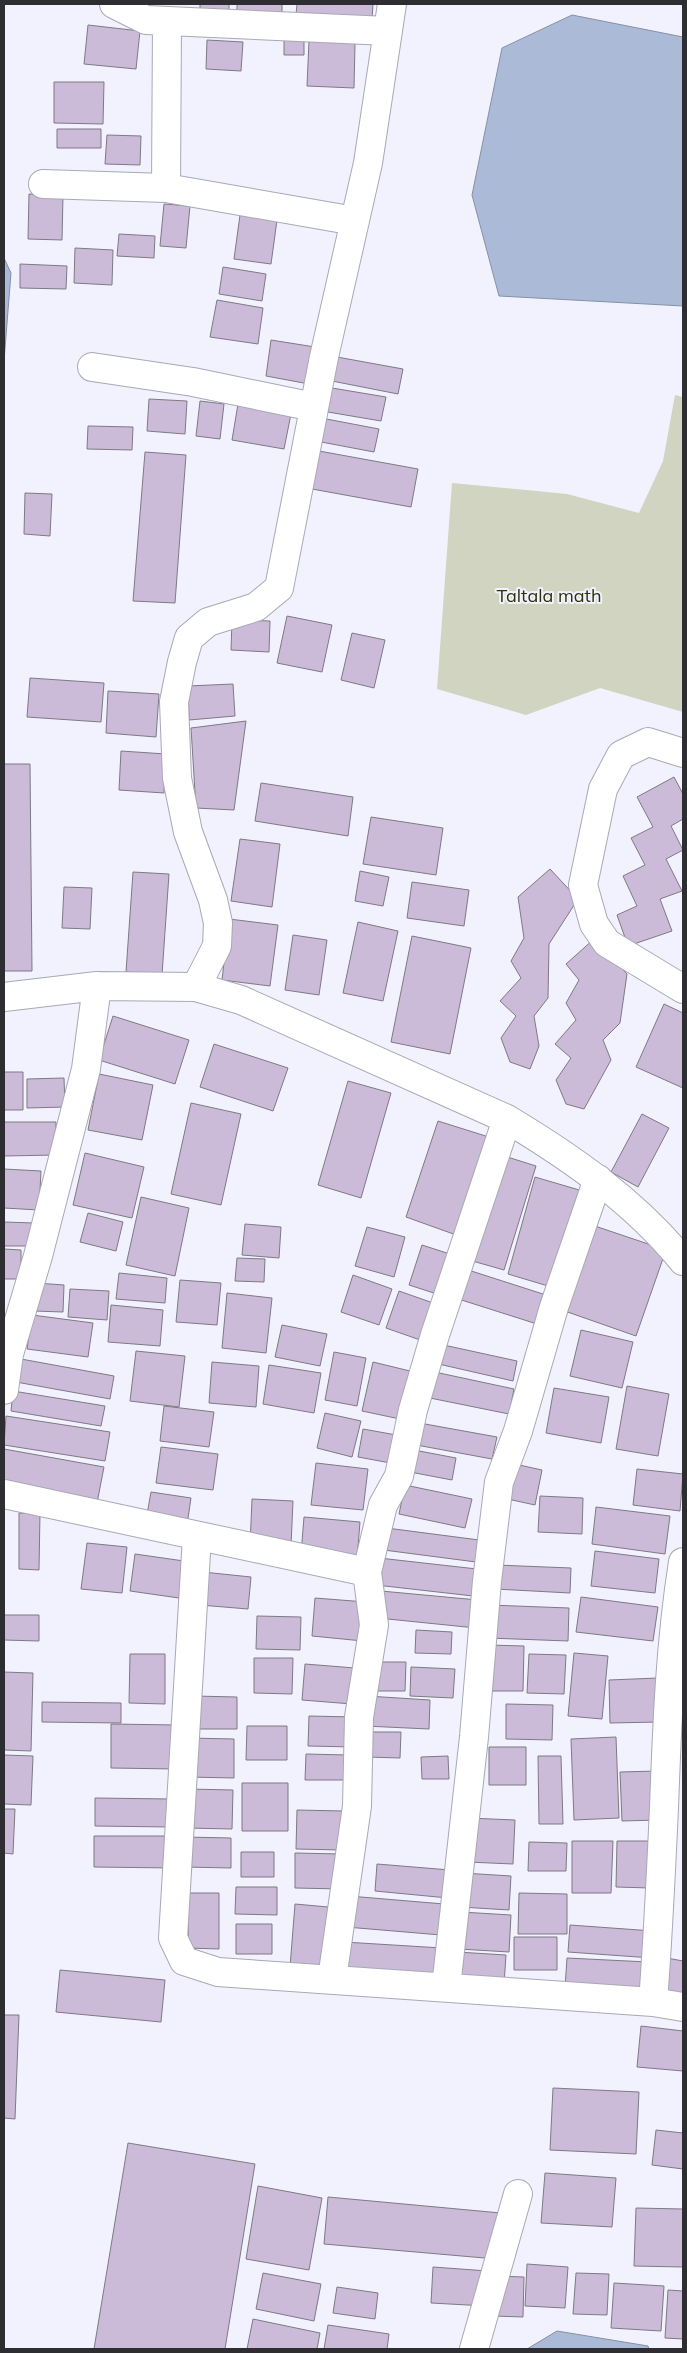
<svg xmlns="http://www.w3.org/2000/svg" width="687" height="2353" font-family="Mulish,sans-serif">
<rect width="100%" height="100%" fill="#f1f2fe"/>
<path fill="#d0d4c0" d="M675 395 683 397V712L600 688 526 715 437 689 452 483 567 494 639 513 663 461Z"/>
<path fill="#abbbd7" stroke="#8590a6" d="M572 15 683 37V306L499 296 472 195 502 48Z
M4 258 11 273 4 361Z
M557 2331 648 2346 649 2349H527Z"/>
<path fill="#cbbbd8" stroke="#7e7983" d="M200 4H229V10H200Z
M237 4H282V13L237 14Z
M297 4H373L372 19 296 15Z
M88 25 140 31 136 69 84 64Z
M207 40 243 42 241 71 206 69Z
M284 40H304V55H284Z
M309 41 355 43 354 88 307 86Z
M54 82H104L103 124 54 123Z
M57 129H101V148H57Z
M107 135 141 136 140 165 105 164Z
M29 194 63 195 62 240 28 239Z
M164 204 190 206 186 248 160 246Z
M240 215 277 220 271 264 234 259Z
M119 234 155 236 154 258 117 256Z
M75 248 113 250 112 285 74 283Z
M20 264 67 266 66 289 20 288Z
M223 267 266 274 262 301 219 294Z
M217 300 263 308 258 344 210 337Z
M271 340 315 347 309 384 266 376Z
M337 357 403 369 398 394 332 381Z
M326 387 386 397 381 421 322 411Z
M149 399 187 401 185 434 147 431Z
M200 401 224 404 220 439 196 436Z
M238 404 291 414 284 449 232 440Z
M321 418 379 429 374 452 316 441Z
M88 426 133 427 132 450 87 449Z
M319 451 418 469 411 507 312 489Z
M145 452 186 455 175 603 133 601Z
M25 493 52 494 50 536 24 534Z
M287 616 332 625 322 672 277 663Z
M232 620 270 621 269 652 231 650Z
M352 633 385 640 374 688 341 680Z
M30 678 104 683 101 722 27 717Z
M233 684 235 716 189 720 188 686Z
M108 691 159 694 156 737 106 733Z
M246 721 234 810 196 808 191 728Z
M121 751 166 754 164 793 119 790Z
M4 764H30L32 971H4Z
M674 777 683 794V819L671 826 683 850 666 859 682 891 660 899 672 931 628 946 617 915 637 906 623 876 645 865 631 838 653 827 637 797Z
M261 783 353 797 348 836 255 821Z
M371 817 443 828 436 875 363 864Z
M240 839 280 844 272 907 231 901Z
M550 869 578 899 549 944 548 998 534 1016 539 1046 530 1069 510 1062 501 1038 516 1016 500 1001 521 978 511 961 524 938 518 897Z
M360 871 389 877 383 906 355 901Z
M133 872 169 874 162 975 126 972Z
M412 882 469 890 464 926 407 918Z
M64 887 92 888 90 929 62 928Z
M229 919 278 925 270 986 222 980Z
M358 922 398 931 383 1001 343 993Z
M293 935 327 940 319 995 285 990Z
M412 936 471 948 450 1054 391 1042Z
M594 939 627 974 620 1023 603 1040 611 1060 584 1109 566 1104 556 1080 571 1058 555 1044 576 1020 566 1003 579 980 566 964Z
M664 1004 683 1013V1088L636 1067Z
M113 1016 189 1040 175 1084 99 1060Z
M214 1044 288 1068 273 1111 200 1087Z
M4 1072H23V1110H4Z
M99 1074 153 1085 142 1140 88 1130Z
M64 1078 65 1107 27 1108V1079Z
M348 1081 391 1093 361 1198 318 1185Z
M191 1103 241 1114 221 1205 171 1194Z
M642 1114 669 1128 638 1187 611 1172Z
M438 1121 492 1138 459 1236 406 1217Z
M4 1122H56V1155L4 1156Z
M85 1153 144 1167 132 1218 73 1205Z
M501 1155 536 1166 504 1270 469 1260Z
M4 1169 41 1171 39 1210 4 1208Z
M535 1177 586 1192 558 1289 508 1274Z
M141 1197 189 1208 175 1276 126 1265Z
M88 1213 123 1222 116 1251 80 1242Z
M4 1222 34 1223 33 1246H4Z
M245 1224 281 1227 279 1258 242 1255Z
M589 1224 666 1250 636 1336 559 1309Z
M367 1227 405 1237 394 1277 355 1266Z
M422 1245 453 1255 440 1295 409 1285Z
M4 1249 21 1250V1279H4Z
M237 1258 265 1259 264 1282 235 1281Z
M462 1268 546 1295 537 1324 452 1297Z
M119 1273 167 1278 165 1303 116 1299Z
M353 1275 392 1289 379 1325 341 1312Z
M180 1280 221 1283 217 1325 176 1322Z
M36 1283 64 1285 63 1312 34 1311Z
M70 1289 109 1291 107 1320 68 1317Z
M399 1291 436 1304 423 1341 386 1328Z
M227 1293 272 1298 266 1353 222 1348Z
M111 1305 163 1310 160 1346 108 1342Z
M32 1315 93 1323 88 1357 27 1349Z
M282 1325 327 1334 320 1366 275 1357Z
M581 1330 633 1342 622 1388 570 1376Z
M439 1344 517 1361 513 1381 434 1363Z
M136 1351 185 1356 179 1407 130 1401Z
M334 1352 366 1358 357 1406 325 1400Z
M21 1359 114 1376 110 1399 16 1382Z
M212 1362 259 1366 256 1407 209 1403Z
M373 1362 410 1371 400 1419 362 1411Z
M269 1365 321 1373 314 1413 263 1404Z
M430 1371 514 1389 509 1414 425 1397Z
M627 1386 669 1394 658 1456 616 1449Z
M554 1388 609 1397 601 1443 546 1433Z
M13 1391 105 1406 101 1426 11 1411Z
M164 1406 214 1412 209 1447 160 1441Z
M325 1413 361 1421 352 1457 317 1448Z
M6 1416 110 1432 105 1461 4 1445Z
M414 1422 497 1437 492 1459 411 1444Z
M363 1429 402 1436 396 1464 358 1457Z
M161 1447 218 1454 213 1490 156 1483Z
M4 1449 104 1467 97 1503 4 1486Z
M414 1450 456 1458 452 1480 410 1472Z
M316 1463 368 1469 363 1510 311 1505Z
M510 1463 542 1470 535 1505 503 1498Z
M637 1469 683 1474 680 1511 633 1505Z
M405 1485 472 1499 465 1528 399 1514Z
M151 1492 191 1498 187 1525 146 1520Z
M540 1496 583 1498 582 1534 538 1532Z
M252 1499 293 1501 291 1546 250 1545Z
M596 1507 670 1516 665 1554 592 1544Z
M19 1513H40L39 1570 19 1569Z
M304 1517 360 1522 357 1560 301 1554Z
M379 1527 479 1540 476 1562 376 1549Z
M87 1543 127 1547 122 1593 81 1589Z
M595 1551 659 1559 655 1593 591 1586Z
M135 1554 184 1561 179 1598 130 1591Z
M379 1558 477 1569 473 1596 376 1585Z
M496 1565 571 1568 570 1593 495 1589Z
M203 1572 251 1577 248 1609 200 1605Z
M381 1591 478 1600 476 1628 378 1618Z
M581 1597 658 1607 653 1641 576 1632Z
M315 1598 366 1602 363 1641 312 1636Z
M489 1605 569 1608 568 1641 488 1638Z
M4 1615H39V1641L4 1640Z
M257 1616 301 1617 300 1650 256 1649Z
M416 1630 452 1632 451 1654 415 1653Z
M487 1645 524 1646 523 1691H486Z
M574 1653 608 1656 602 1719 568 1716Z
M130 1654H165V1704L129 1703Z
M529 1654 566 1655 564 1694 527 1693Z
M254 1658H293L292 1694 254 1693Z
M372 1662H406L405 1691H371Z
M305 1664 355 1668 352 1704 302 1700Z
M411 1667 455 1669 453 1698 410 1696Z
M4 1672 33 1673 31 1751 4 1750Z
M658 1678 659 1722 610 1723 609 1680Z
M194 1696 237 1697V1729H193Z
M367 1696 430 1700 429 1729 365 1726Z
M42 1702 121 1703V1723L42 1722Z
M506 1704 553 1705 552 1740 506 1739Z
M309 1716 354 1717V1747L308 1746Z
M111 1724 177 1725 176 1769 111 1768Z
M247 1726H287V1760H246Z
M368 1732H401L400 1758 367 1757Z
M616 1737 619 1818 574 1820 571 1739Z
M189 1738 234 1739V1778L188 1777Z
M489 1747H526V1785H489Z
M306 1754 347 1755 346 1780H305Z
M4 1755 33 1756 31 1805 4 1804Z
M448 1756 449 1779H422L421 1757Z
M538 1756H561L563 1824H539Z
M657 1771 658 1820 622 1821 620 1772Z
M242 1783H288V1831H242Z
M188 1789 233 1790 232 1829 187 1828Z
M95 1798 171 1799 170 1827 95 1826Z
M4 1809H15L13 1854 4 1853Z
M297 1810 343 1811 342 1850 296 1849Z
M468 1818 515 1820 513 1864 467 1862Z
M94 1836H173V1868L94 1867Z
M185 1837 231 1838V1868L184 1867Z
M572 1841H613L611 1893H572Z
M617 1841H652L650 1888 616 1887Z
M529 1842 567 1843 566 1871H528Z
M241 1852H274V1877H241Z
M295 1853 341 1854V1889L295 1888Z
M377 1864 450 1870 448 1898 375 1891Z
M463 1873 511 1876 509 1910 461 1907Z
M236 1887H277V1915L235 1914Z
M188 1893H219V1949L188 1948Z
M519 1893 567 1894V1934H518Z
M349 1896 444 1904 441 1935 346 1927Z
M295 1904 328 1907 324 1970 290 1967Z
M461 1912 511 1915 509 1952 459 1949Z
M236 1924H272V1954H236Z
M570 1925 653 1931 652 1958 568 1952Z
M514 1937H557V1970H514Z
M344 1942 442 1948 440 1980 342 1973Z
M457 1952 506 1955 504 1985 455 1982Z
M567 1958 648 1962 646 1992 565 1988Z
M667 1958 683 1961V1996L663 1993Z
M60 1970 165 1980 161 2022 56 2012Z
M4 2015H19L15 2119 4 2118Z
M641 2026 683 2031V2071L637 2067Z
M553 2088 639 2092 636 2154 550 2150Z
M656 2130 683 2133V2169L652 2165Z
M128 2143 255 2164 225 2349H94Z
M545 2173 616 2178 612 2227 541 2223Z
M258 2186 322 2198 309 2270 246 2259Z
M328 2197 501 2213 496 2259 324 2244Z
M636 2208 683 2209V2267L634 2266Z
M527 2264 568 2267 565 2308 525 2306Z
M433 2267 488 2271 486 2306 431 2303Z
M263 2273 321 2284 314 2321 256 2309Z
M576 2273 609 2274 607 2315 573 2314Z
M495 2276 524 2277 523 2317 494 2316Z
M614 2283 664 2286 661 2331 611 2328Z
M337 2287 378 2293 375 2319 333 2313Z
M668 2290 683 2291V2339L665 2338Z
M253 2319 320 2333 317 2349H247Z
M328 2325 389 2334 387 2349H324Z"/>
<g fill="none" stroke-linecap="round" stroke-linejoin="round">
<defs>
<path id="minor" d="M114 4 146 20 388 31
M43 184 166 188 355 221
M166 188 167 21
M92 367 193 382 314 407
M683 753 648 742 621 755 603 789 583 885 594 924 607 943 683 989
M196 987 217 946 218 923 213 900 188 832 177 778 174 702 182 662 189 638 208 622 256 607 279 588 324 357 368 163 392 4
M4 997 97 986 196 987 241 1000 507 1119C572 1158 635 1202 683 1261
M4 1390 9 1354 38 1256 86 1069 97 986
M4 1494 367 1572
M197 1536 173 1938 184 1961 218 1972 653 2002 683 2007
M332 1979 357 1806 359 1717 374 1625 367 1572 383 1505 399 1476 413 1410 435 1335 507 1119
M446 1987 474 1737 487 1581 499 1482 518 1431 554 1307 598 1179
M653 2002C658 1937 661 1873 664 1808 667 1725 670 1644 683 1562
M474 2349 518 2194"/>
</defs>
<use href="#minor" stroke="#a7a9b4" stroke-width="30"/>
<use href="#minor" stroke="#fff" stroke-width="28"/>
</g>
<g text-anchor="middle" stroke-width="4" stroke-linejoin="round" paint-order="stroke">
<g font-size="18" fill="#2c3109" stroke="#f1f2fe">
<text x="549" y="602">Taltala math</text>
</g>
</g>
<rect width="687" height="2353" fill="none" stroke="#2d2d32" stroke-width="10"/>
</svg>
